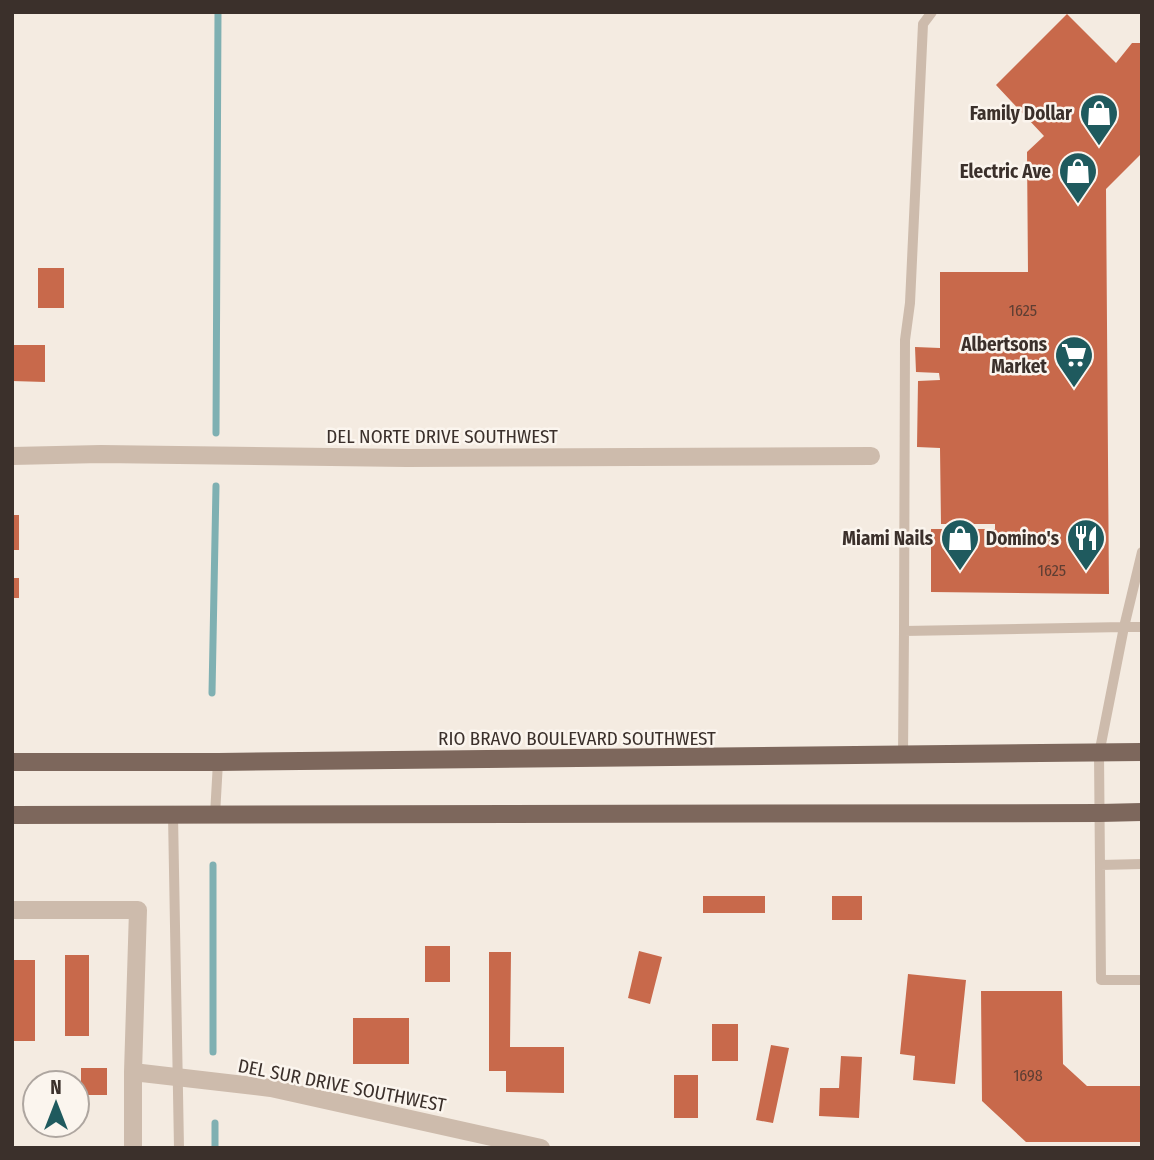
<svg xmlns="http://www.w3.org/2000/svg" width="1154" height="1160" font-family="'Fira Sans Condensed',sans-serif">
<rect width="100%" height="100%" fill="#f4ebe1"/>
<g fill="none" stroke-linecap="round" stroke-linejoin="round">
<path stroke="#7fb0b2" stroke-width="7" d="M216 433 218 12
M212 693 216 486
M213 865V1052
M215 1123V1148"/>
</g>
<path fill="#c8694b" d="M1067 14 1116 63 1132 43H1142V153L1106 189 1109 594 931 592V529H995V524H941L940 448 917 447 918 381 940 380 939 373 916 372 915 347 940 348V272H1028L1027 152 1044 136 996 85Z
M38 268H64V308H38Z
M12 345H45V382L12 381Z
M12 515H19V550H12Z
M12 578H19V598H12Z
M703 896H765V913H703Z
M832 896H862V920H832Z
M425 946H450V982H425Z
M639 951 662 957 650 1004 628 998Z
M489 952H511L510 1047H564V1093L506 1092V1071H489Z
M65 955H89V1036H65Z
M12 960H35V1041H12Z
M908 974 966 980 955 1084 913 1080 915 1056 900 1054Z
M981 991H1062L1063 1064 1087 1086H1142V1142H1026L982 1101Z
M353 1018H409V1064H353Z
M712 1024H738V1061H712Z
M771 1045 789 1048 773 1123 756 1120Z
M841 1056 862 1057 859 1118 819 1116 820 1088H839Z
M81 1068H107V1095H81Z
M674 1075H698V1118H674Z"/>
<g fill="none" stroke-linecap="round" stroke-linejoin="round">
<path stroke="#cdbbac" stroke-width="10" d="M1142 552 1124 627H1142
M904 631 905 340 910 303 923 24 932 12
M903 756 904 631 1124 627 1099 754 1101 980H1142
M173 815 179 1148
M215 815 218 762
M1100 865 1142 864"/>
<path stroke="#cdbbac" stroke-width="18" d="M12 456 101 454 407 458 871 456
M12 910H138L133 1072V1148
M133 1072 271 1088 541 1148"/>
<path stroke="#7d675c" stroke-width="18" d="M12 762H218L1142 752
M12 815 1100 813 1142 812"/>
</g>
<defs>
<symbol id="shop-pin" viewBox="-11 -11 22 30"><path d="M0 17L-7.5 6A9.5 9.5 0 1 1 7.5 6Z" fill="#1f5a5e" stroke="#fbf5ee"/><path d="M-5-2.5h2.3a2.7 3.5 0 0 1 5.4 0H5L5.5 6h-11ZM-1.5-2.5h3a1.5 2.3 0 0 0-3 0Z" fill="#fff"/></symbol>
<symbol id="supermarket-pin" viewBox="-11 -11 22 30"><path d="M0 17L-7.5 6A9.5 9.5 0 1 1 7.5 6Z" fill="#1f5a5e" stroke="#fbf5ee"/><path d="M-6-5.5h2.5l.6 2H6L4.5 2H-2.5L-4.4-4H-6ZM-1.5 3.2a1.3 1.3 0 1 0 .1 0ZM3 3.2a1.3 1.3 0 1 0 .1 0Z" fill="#fff"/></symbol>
<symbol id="restaurant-pin" viewBox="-11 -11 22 30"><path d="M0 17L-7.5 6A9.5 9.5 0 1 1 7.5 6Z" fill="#1f5a5e" stroke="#fbf5ee"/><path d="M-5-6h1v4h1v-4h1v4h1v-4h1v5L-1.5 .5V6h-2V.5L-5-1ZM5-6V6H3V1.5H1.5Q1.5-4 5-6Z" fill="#fff"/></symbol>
</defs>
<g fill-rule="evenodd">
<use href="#shop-pin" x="1077" y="91" width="44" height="60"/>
<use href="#shop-pin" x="1056" y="149" width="44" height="60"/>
<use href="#supermarket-pin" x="1052" y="333" width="44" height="60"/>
<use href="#shop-pin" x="938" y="516" width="44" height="60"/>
<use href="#restaurant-pin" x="1064" y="516" width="44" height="60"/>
</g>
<g text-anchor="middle" stroke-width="5" stroke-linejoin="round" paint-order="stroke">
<g font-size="16" fill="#5e3e33">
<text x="1023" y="316">1625</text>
<text x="1052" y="576">1625</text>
<text x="1028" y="1081">1698</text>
</g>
<g font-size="19" font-weight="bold" fill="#3b302b" stroke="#fbf5ee" text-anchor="end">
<text x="1072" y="120">Family Dollar</text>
<text x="1051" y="178">Electric Ave</text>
<text x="1047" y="351">Albertsons<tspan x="1047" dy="22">Market</tspan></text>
<text x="933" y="545">Miami Nails</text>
<text x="1059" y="545">Domino's</text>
</g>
<g font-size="19" fill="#3b302b" stroke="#fbf5ee">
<text x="442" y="443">DEL NORTE DRIVE SOUTHWEST</text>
<text x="577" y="745">RIO BRAVO BOULEVARD SOUTHWEST</text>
<text transform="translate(342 1085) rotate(11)" y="7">DEL SUR DRIVE SOUTHWEST</text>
</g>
</g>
<rect width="1154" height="1160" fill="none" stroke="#3b302b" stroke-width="28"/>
<g transform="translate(56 1104)"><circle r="33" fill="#fbf5ee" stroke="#aea6a0" stroke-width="2"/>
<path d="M0-5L12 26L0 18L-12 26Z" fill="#1f5a5e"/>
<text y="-10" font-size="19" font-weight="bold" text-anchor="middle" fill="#3b302b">N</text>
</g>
</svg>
